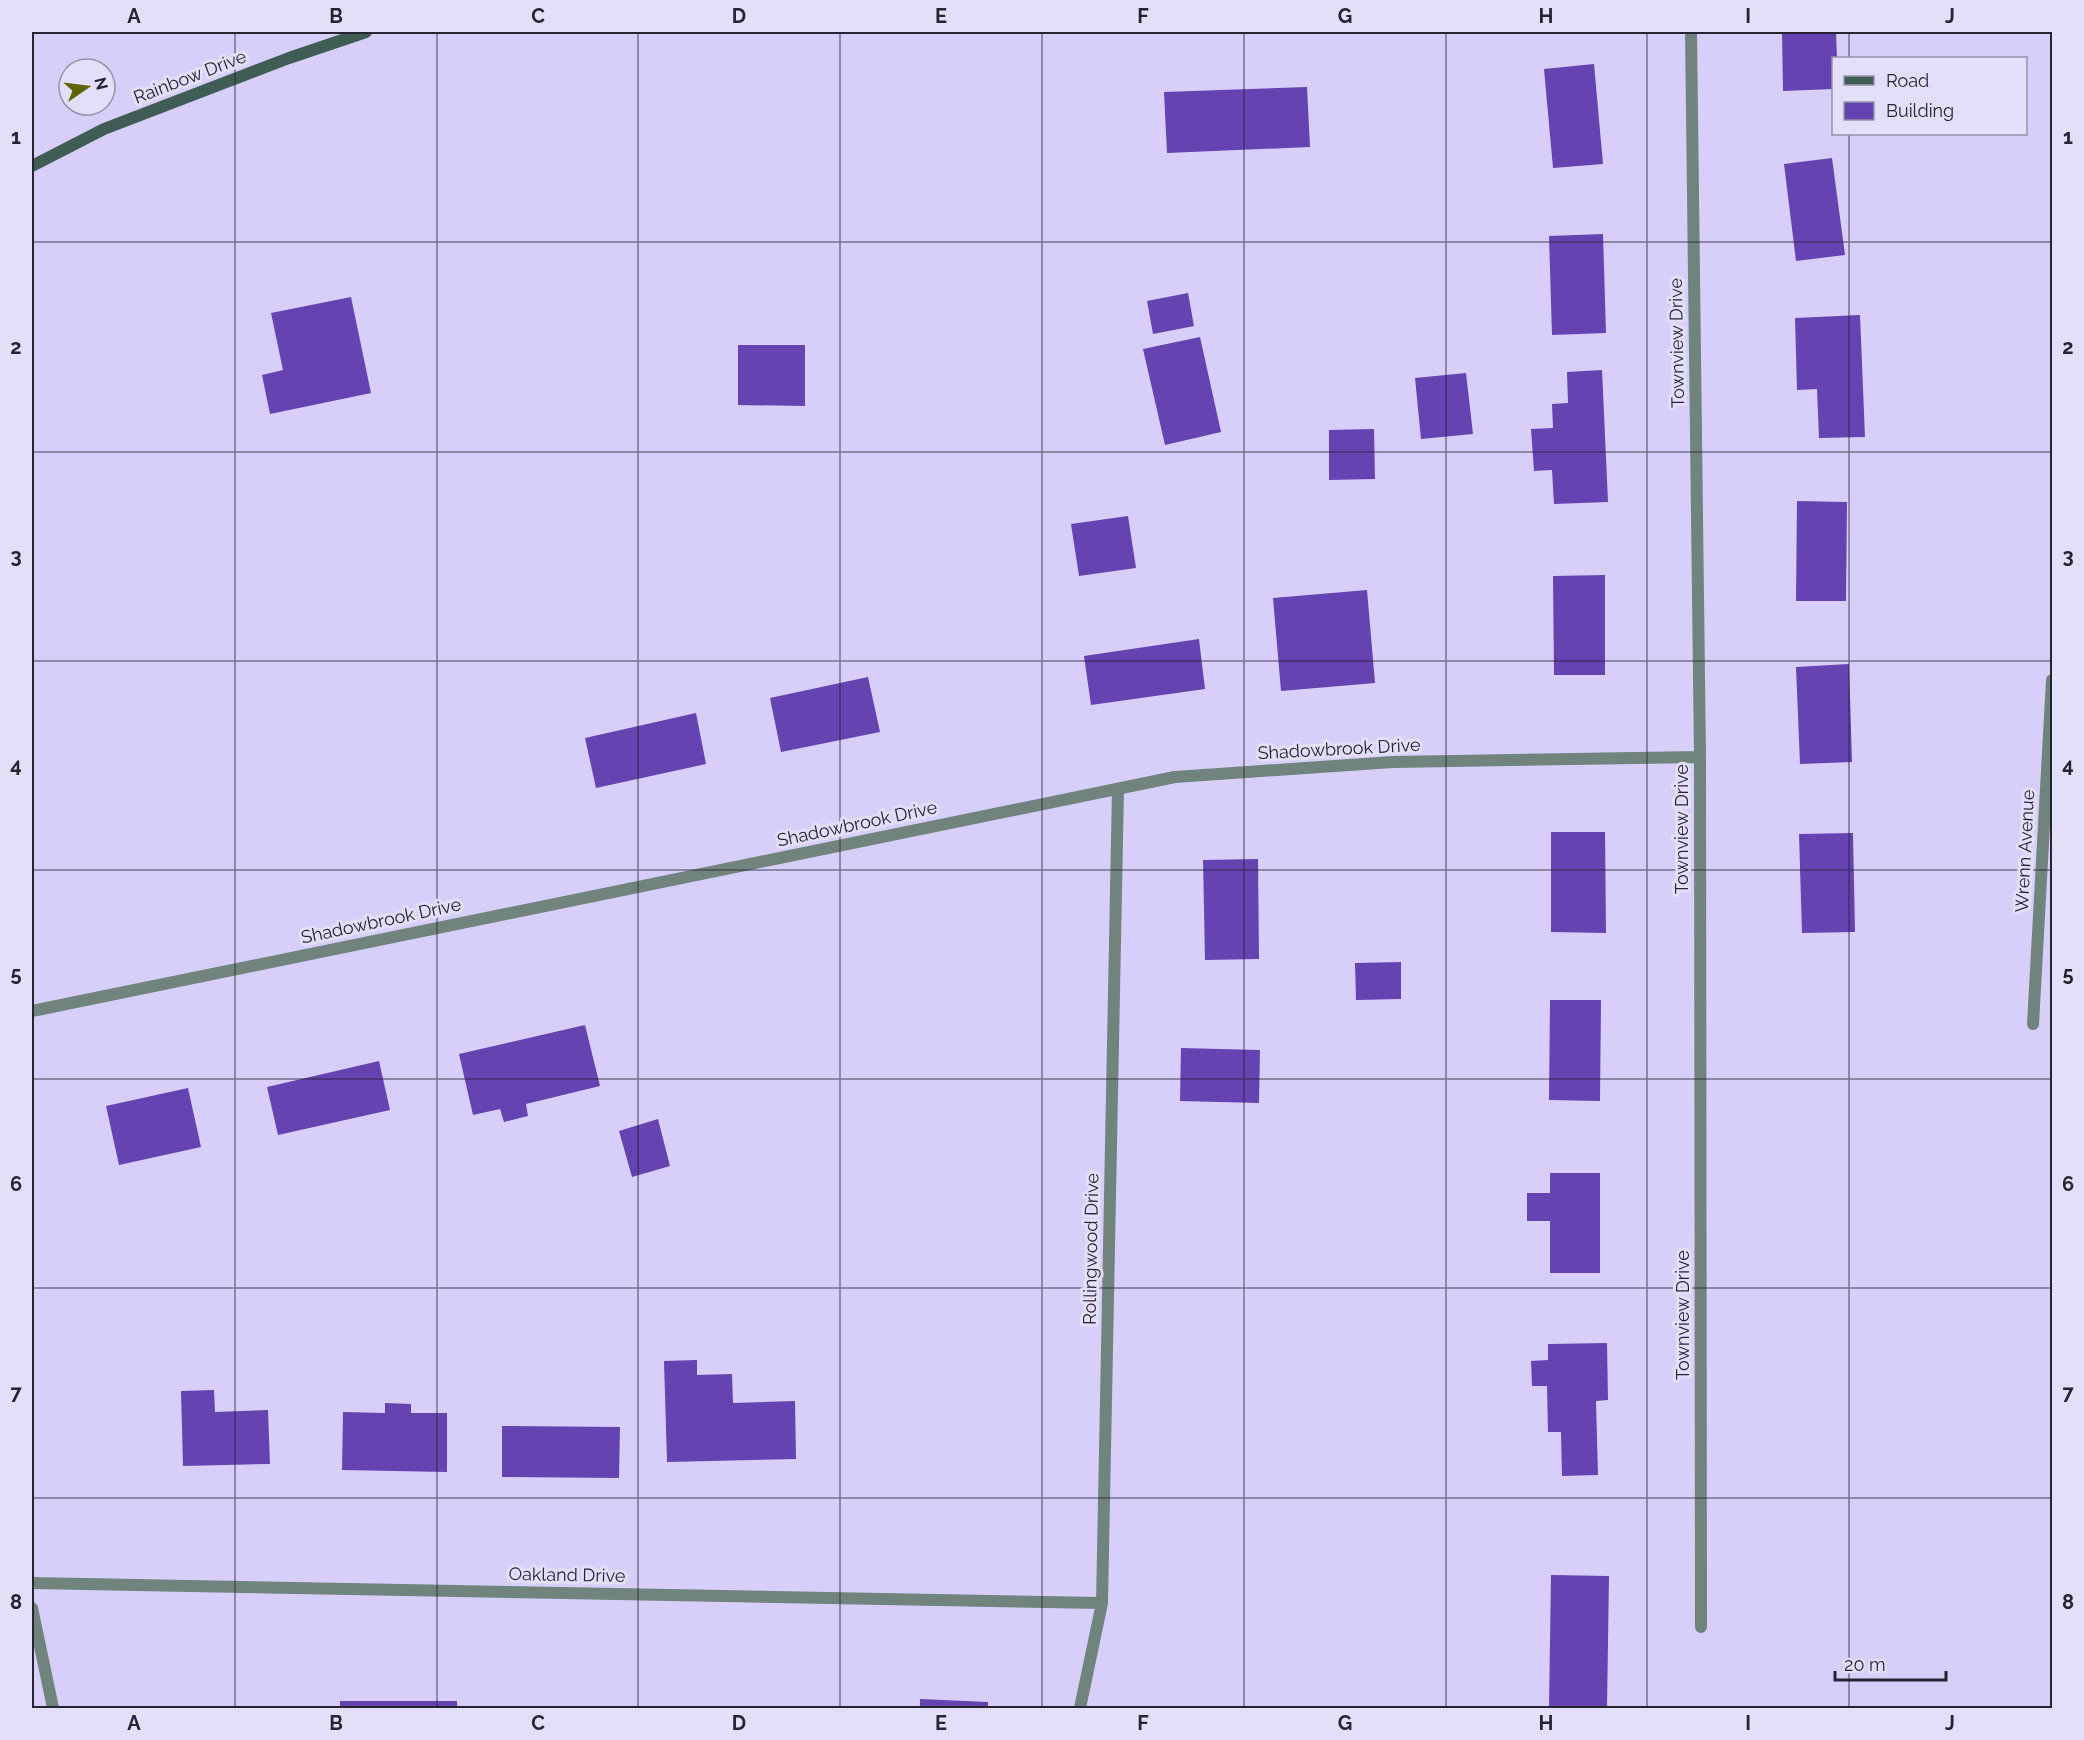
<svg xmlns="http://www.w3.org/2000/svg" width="2084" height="1740" font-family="Raleway,sans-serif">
<rect width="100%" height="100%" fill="#d7cff9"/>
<path fill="#6543b1" d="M1782 32H1836L1837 58H1834V89L1783 91Z
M1594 64 1603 164 1553 168 1544 69Z
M1307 87 1310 147 1167 153 1164 92Z
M1832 158 1845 255 1796 261 1784 164Z
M1603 234 1606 333 1552 335 1549 236Z
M1188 293 1194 326 1153 334 1147 301Z
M351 297 371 393 270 414 262 375 283 370 271 313Z
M1860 315 1865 437 1819 438 1817 389 1797 390 1795 318Z
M1200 337 1221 432 1165 445 1143 349Z
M738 345H805V406L738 405Z
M1602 370 1608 502 1554 504 1552 470 1534 471 1531 429 1553 428 1552 404 1568 403 1567 372Z
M1466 373 1473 434 1421 439 1415 378Z
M1374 429 1375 479 1329 480V430Z
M1797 501 1847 502 1846 601H1796Z
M1128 516 1136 568 1079 576 1071 524Z
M1605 575V675H1554L1553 576Z
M1367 590 1375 683 1281 691 1273 598Z
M1199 639 1205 689 1091 705 1084 656Z
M1849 664 1852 762 1800 764 1796 667Z
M868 677 880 732 781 752 770 698Z
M696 713 706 764 596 788 585 738Z
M1551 832H1605L1606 933 1551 932Z
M1853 833 1855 932 1802 933 1799 834Z
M1258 859 1259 959 1205 960 1203 860Z
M1401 962V999L1356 1000 1355 963Z
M1550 1000H1601L1600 1101 1549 1100Z
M585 1025 600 1086 526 1104 528 1116 504 1122 500 1109 473 1115 459 1054Z
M1181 1048 1260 1050 1259 1103 1180 1101Z
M379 1061 390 1110 278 1135 267 1087Z
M188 1088 201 1147 119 1165 106 1106Z
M658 1119 670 1166 632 1177 619 1131Z
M1550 1173H1600V1273H1550V1221H1527V1193H1550Z
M1607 1343 1608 1400 1596 1401 1598 1475 1562 1476 1561 1432H1548L1547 1386H1532L1531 1361 1548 1360V1344Z
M697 1360V1375L732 1374 733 1403 795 1401 796 1459 667 1462 664 1361Z
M214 1390 215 1412 268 1410 270 1464 183 1466 181 1391Z
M385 1403 411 1404V1413H447V1472L342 1470 343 1412 385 1413Z
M502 1426 620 1427 619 1478 502 1477Z
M1551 1575 1609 1576 1607 1708H1549Z
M920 1699 988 1702V1708H920Z
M340 1701H457V1708H340Z"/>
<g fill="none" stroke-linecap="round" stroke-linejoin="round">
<path stroke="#70847d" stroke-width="12" d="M1691 32 1700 757 1701 1627
M32 1011 1175 777 1393 762 1700 757
M2033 1024 2052 680
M32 1583 1102 1603
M32 1608 53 1708
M1080 1708 1102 1603 1118 789"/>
<path stroke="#3f5d54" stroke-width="12" d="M32 166 104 129 289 58 366 32"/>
</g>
<path fill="none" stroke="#262333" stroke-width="1.5" stroke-opacity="0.55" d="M235 32V1708M437 32V1708M638 32V1708M840 32V1708M1042 32V1708M1244 32V1708M1446 32V1708M1647 32V1708M1849 32V58M1849 134V1708M32 242H2052M32 452H2052M32 661H2052M32 870H2052M32 1079H2052M32 1288H2052M32 1498H2052"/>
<g text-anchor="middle" stroke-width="6" stroke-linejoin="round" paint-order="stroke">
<g font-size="18" fill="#262333" stroke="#e3dff8">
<text transform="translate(190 77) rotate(-21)" y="6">Rainbow Drive</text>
<text transform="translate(1677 343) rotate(-91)" y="6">Townview Drive</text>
<text transform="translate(1339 749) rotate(-3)" y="6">Shadowbrook Drive</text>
<text transform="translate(857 824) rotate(-12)" y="6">Shadowbrook Drive</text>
<text transform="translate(1682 829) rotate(-90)" y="6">Townview Drive</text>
<text transform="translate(2025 851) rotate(-87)" y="6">Wrenn Avenue</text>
<text transform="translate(381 921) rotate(-12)" y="6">Shadowbrook Drive</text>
<text transform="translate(1091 1249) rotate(-89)" y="6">Rollingwood Drive</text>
<text transform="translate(1683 1315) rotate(-90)" y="6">Townview Drive</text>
<text transform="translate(567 1575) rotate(1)" y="6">Oakland Drive</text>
</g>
</g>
<rect width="2084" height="1740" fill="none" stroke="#e3dff8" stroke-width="66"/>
<rect x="1832" y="57" width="195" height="78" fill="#e3dff8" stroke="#9794a9" stroke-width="1.5"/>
<rect x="1844" y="76" width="30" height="9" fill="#3f5d54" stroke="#9794a9" stroke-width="1.5"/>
<text x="1886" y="87" font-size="18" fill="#262333">Road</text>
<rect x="1844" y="102" width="30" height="18" fill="#6543b1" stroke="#9794a9" stroke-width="1.5"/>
<text x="1886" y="117" font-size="18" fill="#262333">Building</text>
<g transform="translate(87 87) rotate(76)"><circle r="28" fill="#e3dff8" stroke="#9794a9" stroke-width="1.5"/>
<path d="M0-4.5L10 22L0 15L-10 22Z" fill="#5f6400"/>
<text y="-9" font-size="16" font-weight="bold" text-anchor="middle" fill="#262333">N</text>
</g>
<path d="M1835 1671v9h111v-9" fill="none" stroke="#262333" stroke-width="3"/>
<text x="1844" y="1671" font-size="18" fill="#262333" stroke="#e3dff8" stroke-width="4.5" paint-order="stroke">20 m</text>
<rect x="33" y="33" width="2018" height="1674" fill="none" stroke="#262333" stroke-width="2"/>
<g font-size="20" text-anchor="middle" font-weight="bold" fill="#262333">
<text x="134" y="23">A</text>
<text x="336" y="23">B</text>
<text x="538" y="23">C</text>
<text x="739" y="23">D</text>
<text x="941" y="23">E</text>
<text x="1143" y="23">F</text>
<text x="1345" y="23">G</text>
<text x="1546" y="23">H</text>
<text x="1748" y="23">I</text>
<text x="1950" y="23">J</text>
<text x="16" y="144">1</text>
<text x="2068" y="144">1</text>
<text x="16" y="354">2</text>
<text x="2068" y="354">2</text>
<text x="16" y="563">3</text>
<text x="2068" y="563">3</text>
<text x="16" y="772">4</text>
<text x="2068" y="772">4</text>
<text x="16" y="981">5</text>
<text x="2068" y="981">5</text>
<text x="16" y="1191">6</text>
<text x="2068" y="1191">6</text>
<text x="16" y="1400">7</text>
<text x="2068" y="1400">7</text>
<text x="16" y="1609">8</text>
<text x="2068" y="1609">8</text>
<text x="134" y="1730">A</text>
<text x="336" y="1730">B</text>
<text x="538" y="1730">C</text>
<text x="739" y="1730">D</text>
<text x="941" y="1730">E</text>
<text x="1143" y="1730">F</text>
<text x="1345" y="1730">G</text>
<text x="1546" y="1730">H</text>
<text x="1748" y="1730">I</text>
<text x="1950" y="1730">J</text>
</g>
</svg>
